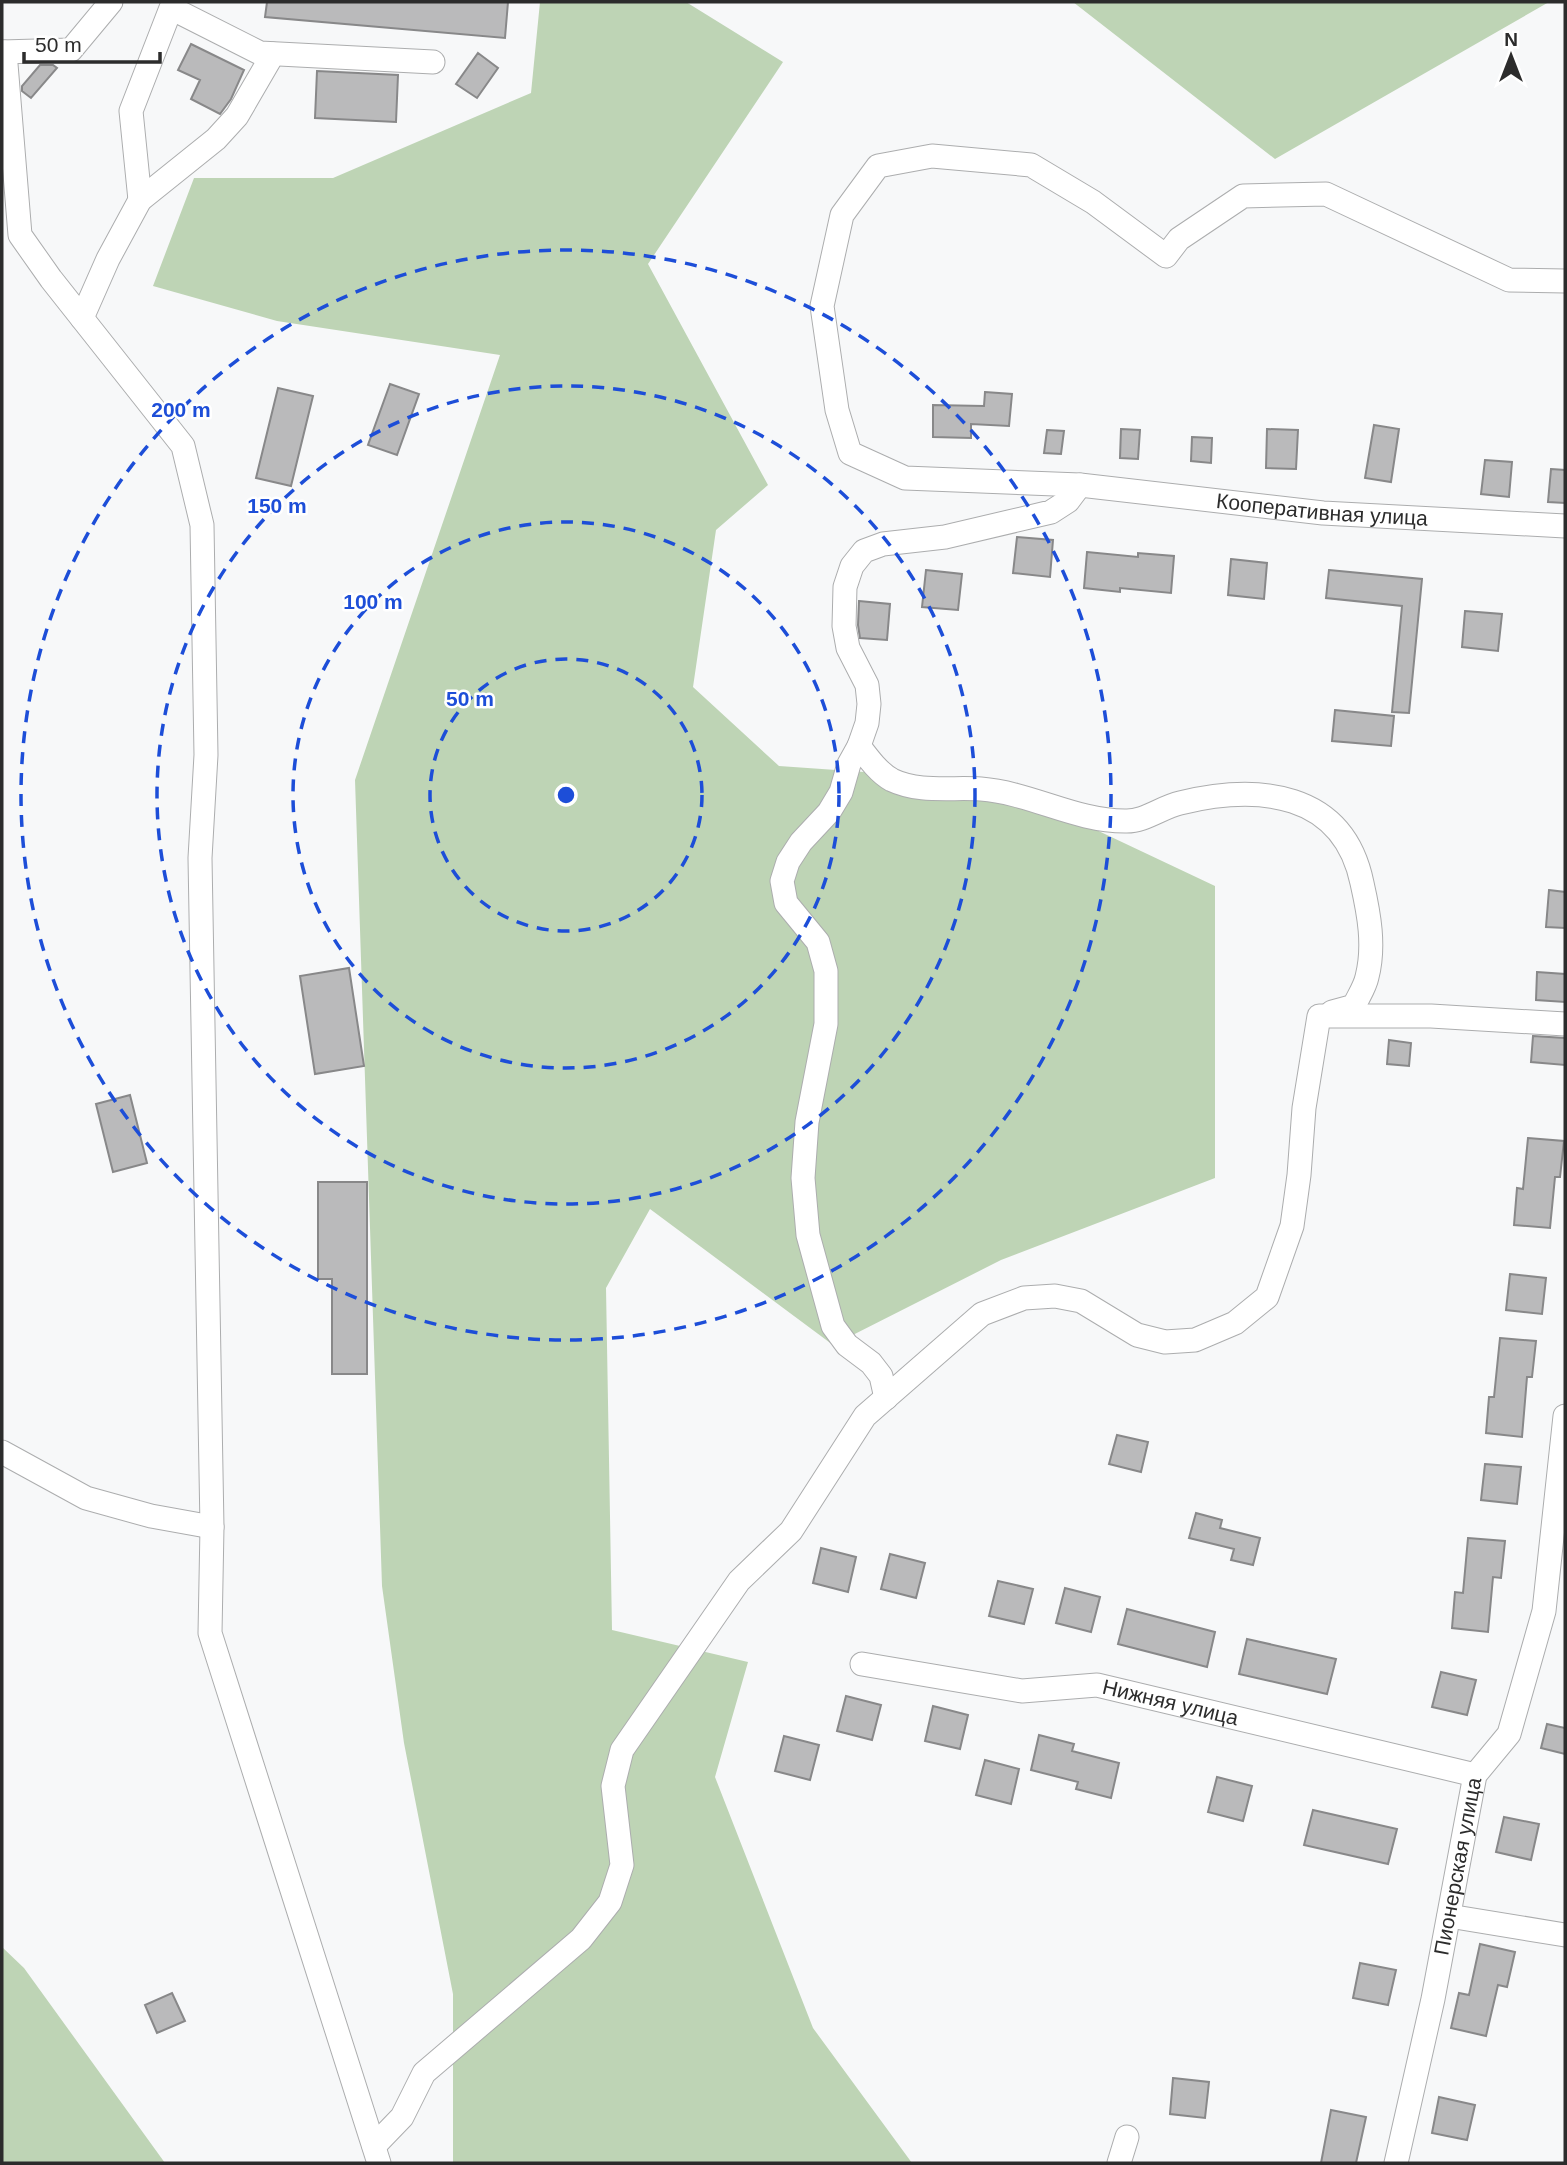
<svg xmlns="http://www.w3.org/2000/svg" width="1567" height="2165" font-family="Arial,sans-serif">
<rect width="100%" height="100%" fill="#f7f8f9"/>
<path fill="#bed4b5" d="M540 2H686L783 62 648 264 768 485 716 530 693 687 779 766 993 781 1215 886V1178L1001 1260 833 1345 650 1209 606 1288 612 1630 748 1662 715 1777 813 2028 912 2163H453V1994L404 1743 382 1586 355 780 500 355 277 321 153 286 194 178H333L531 93Z
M1073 2H1549L1275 159Z
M2 1947 24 1968 165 2163H2Z"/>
<path fill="#bababb" stroke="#888889" stroke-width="2" d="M267 2H508L505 38 265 17Z
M191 44 244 70 231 99 220 114 191 99 200 80 178 70Z
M478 53 498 68 477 98 456 84Z
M40 65H53L57 68 31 98 22 91V86Z
M317 71 398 75 396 122 315 118Z
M390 384 419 394 397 455 368 445Z
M278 388 313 396 291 486 256 478Z
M985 392 1012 394 1009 426 971 424V438L933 437V405L984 406Z
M1374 425 1399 429 1391 482 1365 478Z
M1121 429 1140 430 1138 459 1120 458Z
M1267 429 1298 430 1296 469 1266 468Z
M1047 430 1064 431 1061 454 1044 453Z
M1192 437 1212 438 1211 463 1191 461Z
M1485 460 1512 462 1509 497 1481 494Z
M1551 469 1565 470V503L1548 502Z
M1017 537 1053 540 1050 577 1013 573Z
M1087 552 1138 557V553L1174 556 1171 593 1120 588V592L1084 588Z
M1231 559 1267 563 1264 599 1228 595Z
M926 570 962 574 958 610 922 607Z
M1329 570 1422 579 1409 713 1392 712 1402 606 1326 598Z
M859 601 890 604 887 640 860 638 858 625Z
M1465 611 1502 614 1498 651 1462 647Z
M1335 710 1394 716 1391 746 1332 741Z
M1549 890 1565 892V928L1546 927Z
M349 968 364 1066 315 1074 300 976Z
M1537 972 1565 974V1002L1536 1000Z
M1533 1036 1565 1038V1065L1531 1062Z
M1389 1040 1411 1043 1409 1066 1387 1064Z
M130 1095 147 1163 113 1172 96 1104Z
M1528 1138 1564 1141 1560 1177H1555L1550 1228 1514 1225 1517 1188 1523 1189Z
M318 1182H367V1374H332V1279H318Z
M1510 1274 1546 1278 1542 1314 1506 1310Z
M1500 1338 1536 1341 1532 1377H1527L1522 1437 1486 1433 1489 1397H1494Z
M1117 1435 1148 1442 1141 1472 1109 1464Z
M1485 1464 1521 1467 1517 1504 1481 1500Z
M1196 1513 1222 1520 1220 1528 1260 1538 1253 1565 1231 1560 1234 1549 1189 1538Z
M1468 1538 1505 1541 1501 1578 1493 1577 1488 1632 1452 1628 1455 1592 1463 1593Z
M821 1548 856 1557 848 1592 813 1583Z
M890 1554 925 1563 916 1598 881 1589Z
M998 1581 1033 1589 1024 1624 989 1616Z
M1065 1588 1100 1597 1091 1632 1056 1623Z
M1127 1609 1215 1632 1207 1667 1118 1644Z
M1247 1639 1336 1659 1327 1694 1239 1674Z
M1441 1672 1476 1680 1467 1715 1432 1707Z
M846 1696 881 1705 872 1740 837 1731Z
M933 1706 968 1715 960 1749 925 1741Z
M1547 1724 1565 1728V1754L1541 1748Z
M1039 1735 1074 1744 1072 1751 1119 1763 1111 1798 1076 1789 1078 1782 1031 1770Z
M784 1736 819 1745 810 1780 775 1771Z
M985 1760 1019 1769 1011 1804 976 1795Z
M1217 1777 1252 1786 1243 1821 1208 1812Z
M1313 1810 1397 1829 1388 1864 1304 1845Z
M1504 1817 1539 1824 1531 1860 1496 1852Z
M1480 1944 1515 1952 1507 1987 1498 1985 1486 2036 1451 2028 1459 1993 1469 1995Z
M1360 1963 1396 1970 1388 2005 1353 1998Z
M172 1993 185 2021 157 2033 145 2005Z
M1173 2078 1209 2082 1205 2118 1170 2114Z
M1439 2097 1475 2105 1467 2140 1432 2133Z
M1331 2110 1366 2117 1356 2163H1321Z"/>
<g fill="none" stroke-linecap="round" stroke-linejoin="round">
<defs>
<g id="minor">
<path d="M2 52 71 50 111 2"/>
<path d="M5 52 20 235 51 279 183 446 202 525 206 755 200 858 212 1527 210 1633 379 2163"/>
<path d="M140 200 131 111 171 8 260 53 433 62"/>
<path id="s1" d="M1565 281 1509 280 1326 194 1243 196 1179 239 1166 256 1093 202 1031 165 932 156 878 166 842 215 822 306 837 410 850 453 905 478 1080 485 1323 513 1565 526"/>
<path d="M82 318 108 259 140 200 216 139 237 116 273 54"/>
<path d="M859 746C868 758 879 773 892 780 919 793 952 787 981 789 1031 793 1075 821 1125 821 1144 822 1162 807 1180 803 1258 784 1343 791 1362 883 1369 914 1375 946 1367 977 1365 987 1358 997 1354 1006L1332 1012"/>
<path d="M886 1398 881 1376 871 1363 847 1345 833 1326 808 1235 803 1178 807 1122 826 1024V971L818 942 786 903 782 881 788 862 801 842 829 812 841 792 849 764 859 746 867 723 869 704 867 685 848 648 844 626 845 587 852 566 864 551 883 544 945 537 1051 512 1068 501 1080 485"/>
<path d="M2 1452 86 1498 151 1516 212 1527"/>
<path id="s2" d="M862 1664 1022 1691 1097 1685 1475 1775"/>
<path d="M1449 1916 1565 1935"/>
<path d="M374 2146 402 2117 424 2073 581 1939 610 1902 622 1865 613 1786 622 1750 739 1581 791 1531 865 1416 982 1314 1024 1298 1055 1296 1081 1301 1137 1335 1165 1342 1195 1340 1235 1323 1267 1297 1292 1226 1299 1175 1304 1108 1319 1016H1431L1565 1024"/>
<path d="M1119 2163 1127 2137"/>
<path id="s3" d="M1396 2163 1433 1999 1475 1775 1509 1734 1544 1611 1565 1416"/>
</g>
</defs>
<use href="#minor" stroke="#acadae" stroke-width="25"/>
<use href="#minor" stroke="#fff" stroke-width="23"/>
</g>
<g fill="none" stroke="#1d4ed8" stroke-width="3.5" stroke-dasharray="12 9">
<circle cx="566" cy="795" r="136"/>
<circle cx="566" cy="795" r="273"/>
<circle cx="566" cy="795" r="409"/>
<circle cx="566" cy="795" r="545"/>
</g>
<g text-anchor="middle" stroke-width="5" stroke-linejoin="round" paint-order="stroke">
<g font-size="21" fill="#2c2c2c" stroke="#fff">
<text dy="7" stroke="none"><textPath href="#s1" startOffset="1540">Кооперативная улица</textPath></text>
<text dy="7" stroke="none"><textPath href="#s2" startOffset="313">Нижняя улица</textPath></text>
<text dy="7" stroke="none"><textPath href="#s3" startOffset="303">Пионерская улица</textPath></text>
</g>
</g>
<circle cx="566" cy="795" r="10" fill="#1d4ed8" stroke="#fff" stroke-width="3.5"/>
<g font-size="21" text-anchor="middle" font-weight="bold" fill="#1d4ed8" stroke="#fff" stroke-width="5" stroke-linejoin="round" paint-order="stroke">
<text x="181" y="417">200 m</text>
<text x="277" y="513">150 m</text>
<text x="373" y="609">100 m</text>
<text x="470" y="706">50 m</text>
</g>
<rect width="1567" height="2165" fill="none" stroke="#2c2c2c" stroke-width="7"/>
<g transform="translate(1511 56)" stroke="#ffffff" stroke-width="5" paint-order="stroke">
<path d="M0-5L12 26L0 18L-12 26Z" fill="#2c2c2c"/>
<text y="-10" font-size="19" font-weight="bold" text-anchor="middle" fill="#2c2c2c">N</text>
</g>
<path d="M24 52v10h136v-10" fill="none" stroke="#2c2c2c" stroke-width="3.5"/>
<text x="35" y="52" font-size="21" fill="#2c2c2c" stroke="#ffffff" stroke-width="5" paint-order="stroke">50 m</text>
</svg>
